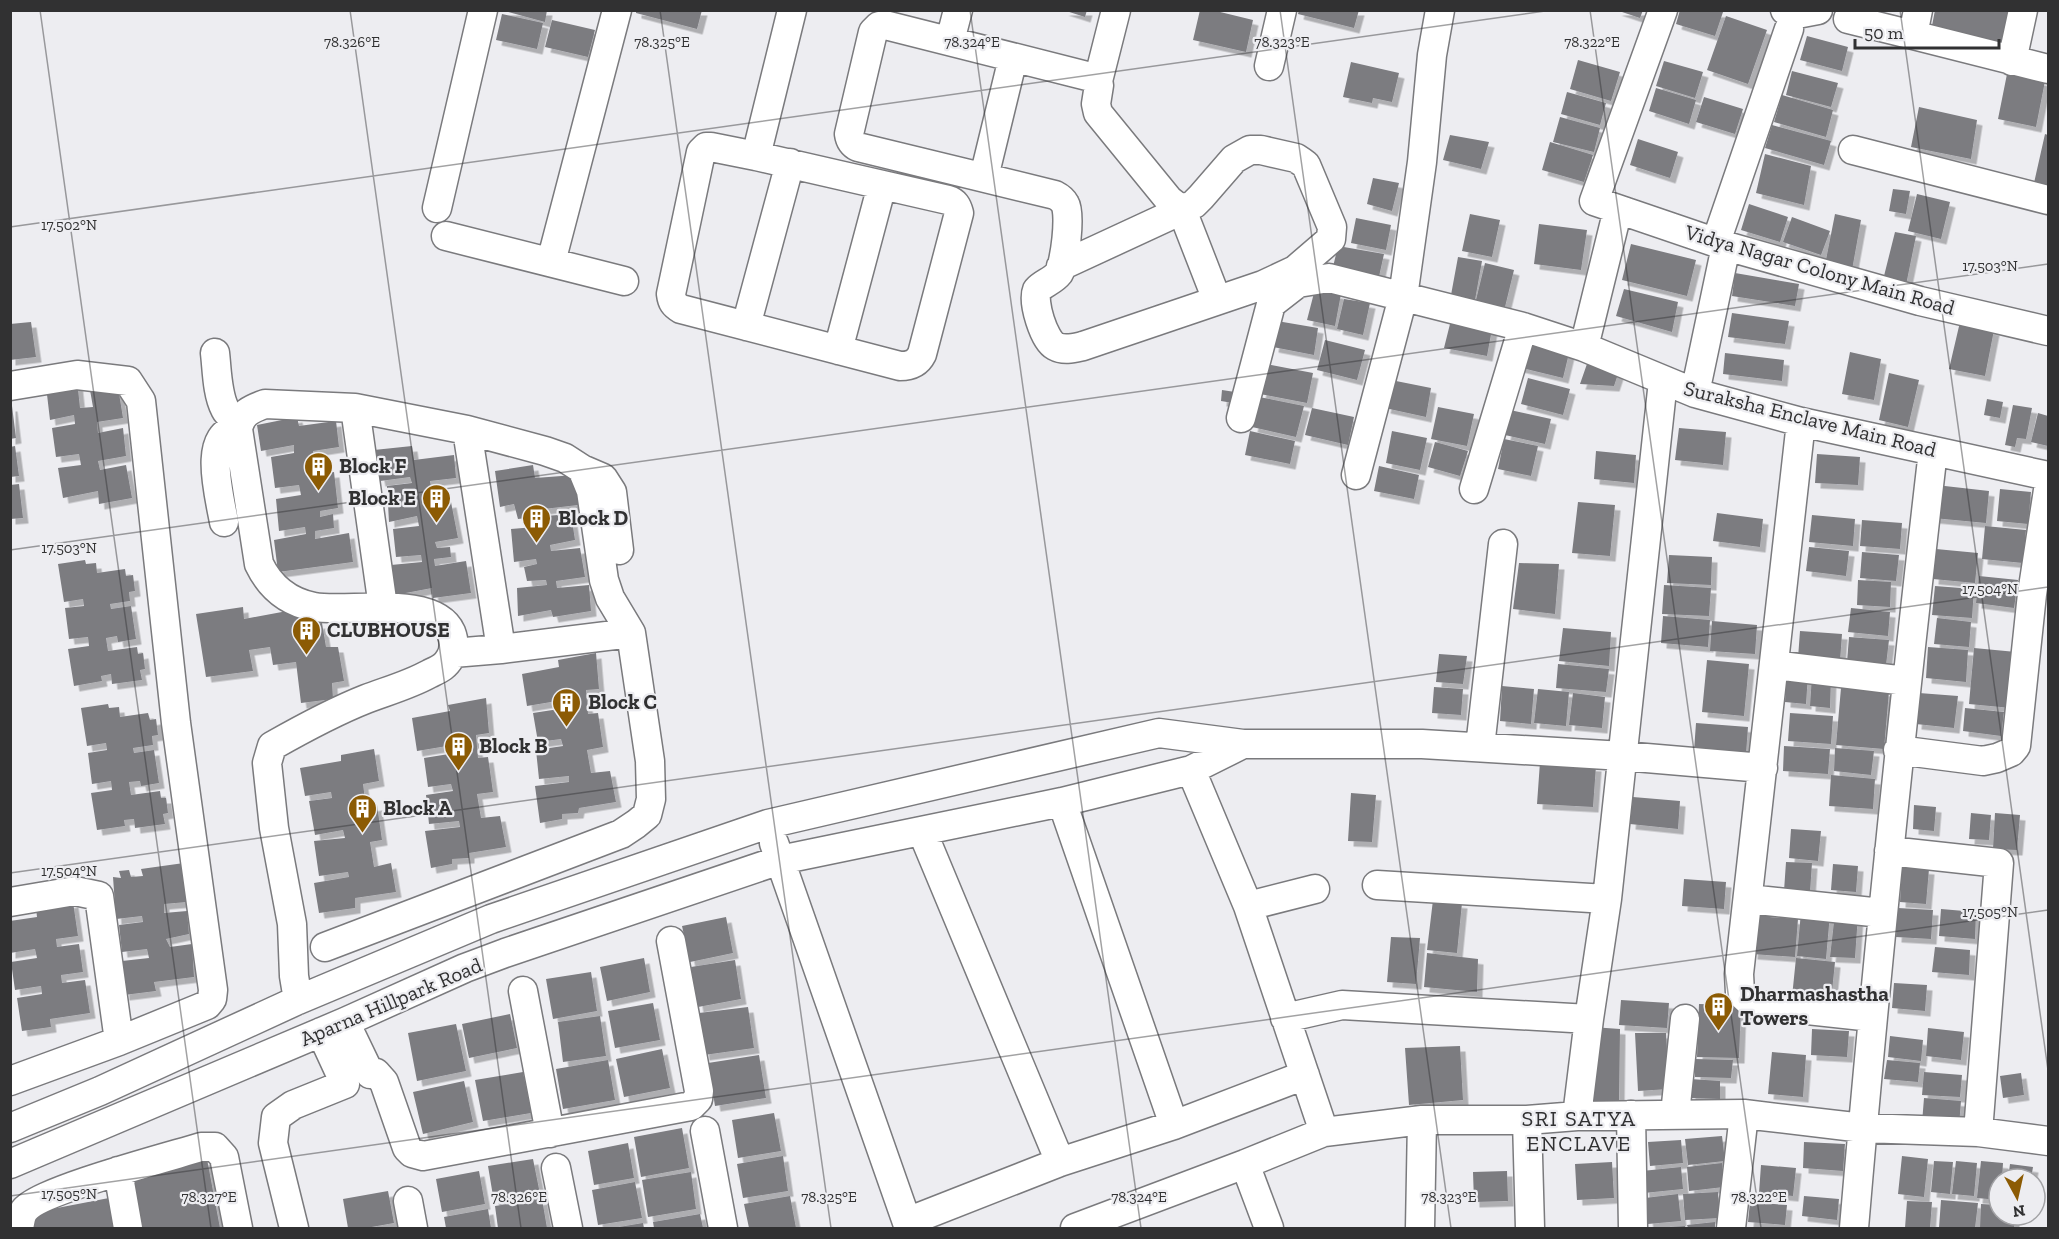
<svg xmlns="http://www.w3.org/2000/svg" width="2059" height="1239" font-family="'Zilla Slab',serif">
<defs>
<filter id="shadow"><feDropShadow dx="5.5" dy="5.5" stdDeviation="0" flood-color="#0004"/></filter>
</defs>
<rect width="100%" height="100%" fill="#ededf1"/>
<path fill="#7c7c80" filter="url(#shadow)" d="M501 10H547L545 22Z
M636 10H702L697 29 636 13Z
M1063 10H1087L1085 17Z
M1200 10H1212L1253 20 1246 52 1193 40Z
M1299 10H1359L1354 28 1298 14Z
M1616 10H1643L1640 18Z
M1680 10 1723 12 1715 36 1676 24Z
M1935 10H2013L2006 47 1931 31Z
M502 14 543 23 537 49 496 40Z
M1726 16 1767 30 1748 84 1707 70Z
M552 20 595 30 588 57 545 47Z
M1807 36 1848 47 1842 71 1800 60Z
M1578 60 1620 72 1611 101 1570 89Z
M1664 61 1703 72 1695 98 1656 86Z
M1351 62 1399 73 1392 102 1373 98 1372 103 1343 97Z
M1792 71 1838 83 1831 107 1786 95Z
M2007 74 2045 81 2036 127 1998 119Z
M1656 88 1696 100 1689 124 1649 111Z
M1567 92 1606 103 1600 125 1561 114Z
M1782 95 1833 110 1826 137 1774 122Z
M1704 97 1743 109 1735 134 1696 122Z
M1919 107 1977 120 1971 159 1911 147Z
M1560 117 1600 128 1594 152 1553 142Z
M1772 125 1831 141 1824 165 1765 148Z
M2045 134 2048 135V186L2034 183Z
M1450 135 1489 142 1481 169 1443 160Z
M1638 139 1678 152 1670 178 1630 165Z
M1550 142 1593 155 1584 182 1542 170Z
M1765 154 1811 166 1804 205 1756 193Z
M1373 178 1399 183 1392 211 1367 204Z
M1893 189 1910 191 1906 214 1889 211Z
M1917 194 1950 202 1941 239 1908 231Z
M1749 204 1788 217 1780 242 1741 230Z
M1470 214 1500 220 1492 257 1462 251Z
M1835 214 1861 220 1852 270 1825 265Z
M1792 217 1830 231 1821 255 1783 242Z
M1356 218 1391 225 1386 250 1351 243Z
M1539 224 1587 230 1581 270 1534 264Z
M1895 232 1916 236 1906 285 1883 280Z
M1631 244 1696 260 1687 296 1622 280Z
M1338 246 1384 254 1378 281 1332 271Z
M1458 257 1482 261 1475 300 1451 295Z
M1485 263 1514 270 1505 307 1476 300Z
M1735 273 1799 284 1795 306 1732 296Z
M1315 289 1341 294 1335 326 1307 320Z
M1624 289 1678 302 1672 332 1616 316Z
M1344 299 1370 303 1363 335 1337 329Z
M1732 313 1789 321 1785 344 1728 337Z
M1451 320 1492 329 1487 356 1444 348Z
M1277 321 1318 328 1314 355 1273 347Z
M31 322 36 357 10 360V324Z
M1960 322 1994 330 1985 376 1949 369Z
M1325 340 1365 350 1357 380 1317 370Z
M1526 340 1570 349 1563 378 1518 367Z
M1850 352 1881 359 1874 400 1842 394Z
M1725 353 1784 360 1782 381 1723 374Z
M1588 361 1619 371 1614 386 1580 384Z
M1266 364 1313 373 1307 403 1260 394Z
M1889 373 1919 380 1908 427 1879 420Z
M1528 378 1570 389 1563 415 1521 404Z
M77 380 80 408 93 407 90 390 118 387 123 418 97 422 98 433 123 428 126 456 98 461 100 470 126 465 132 498 99 504 98 491 63 498 58 468 81 465 79 454 56 457 52 428 75 424 74 415 50 420 46 386Z
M1391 380 1431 388 1426 417 1385 408Z
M1222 390 1235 392 1233 403 1221 401Z
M1259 397 1304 406 1296 437 1252 427Z
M1987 399 2003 402 2000 418 1984 415Z
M2013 405 2032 408 2026 439 2017 438 2015 447 2005 445Z
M10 406H12L16 438 10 439Z
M1438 407 1474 414 1467 446 1431 439Z
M1312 408 1354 417 1348 445 1305 435Z
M1510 410 1551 419 1545 444 1505 435Z
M2038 413 2048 416V446L2031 442Z
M297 417 299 426 336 421 339 447 313 451 316 474 334 472 338 508 320 511V517L333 514 334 528 315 531V539L349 533 353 562 278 572 274 540 306 534 305 527 279 531 276 499 301 495 299 485 275 488 271 457 294 453V445L261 451 257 425Z
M1679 428 1726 432 1723 465 1675 460Z
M1250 431 1295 441 1290 464 1245 455Z
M1392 431 1427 438 1420 470 1386 463Z
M1504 439 1538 446 1531 476 1498 469Z
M1435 442 1468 451 1460 476 1428 467Z
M15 446 19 476 10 477V447Z
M412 446 414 460 454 455 456 478 430 481 434 505 451 502 458 538 435 542 437 548 450 547 451 557 434 559 435 566 466 561 471 593 433 598 432 588 395 595 391 565 422 562 421 555 396 557 393 529 419 526 417 516 389 522 387 486 412 483 410 477 380 481 374 450Z
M1596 451 1636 455 1634 483 1594 479Z
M1817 454 1860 457 1858 485 1815 483Z
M533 465 535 478 575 475 578 505 544 509 545 516 571 514 575 540 550 545 551 551 580 548 585 577 556 581 557 588 589 585 591 611 553 617 551 610 518 616 517 588 547 585 546 580 527 581 524 567 537 564 536 559 514 562 511 529 535 527V517L518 519 514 504 500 507 495 471Z
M1379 466 1419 475 1414 499 1374 491Z
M19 484 23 518 10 519V485Z
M1936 485 1989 491 1986 523 1933 518Z
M2000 489 2031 492 2028 524 1997 521Z
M1578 502 1615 505 1610 556 1572 553Z
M1717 513 1763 519 1760 547 1713 541Z
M1812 515 1855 519 1853 546 1809 542Z
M1862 520 1902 523 1900 549 1860 546Z
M1985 526 2026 530 2023 563 1982 559Z
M1809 547 1849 551 1846 576 1806 571Z
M1936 549 1978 553 1975 583 1933 579Z
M1862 552 1899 555 1896 581 1860 578Z
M1669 555 1712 557 1711 585 1667 583Z
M85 560 86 564 96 563 97 573 125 569 126 576 133 575 135 591 129 592 130 601 110 604 111 609 131 606 136 639 118 642 117 636 106 638 108 651 137 647 138 654 143 653 145 669 140 670 142 680 112 684 111 674 101 676 102 681 74 686 68 649 89 646 88 637 69 639 65 608 84 606 83 599 64 602 58 564Z
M1519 563 1559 564 1555 614 1513 609Z
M1979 576 2018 580 2014 608 1976 603Z
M1858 580 1891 582 1890 607 1857 605Z
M1664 585 1711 588 1709 616 1662 614Z
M1935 586 1974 589 1972 618 1932 615Z
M243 607 244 619 298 609 302 625 322 623 326 647H338L344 681 332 683 333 699 301 703 296 662 273 665 270 647 249 650 253 671 206 677 196 614Z
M1851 608 1890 612 1888 636 1848 632Z
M1663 616 1710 620 1708 647 1661 643Z
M1937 618 1971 622 1969 647 1934 644Z
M1712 621 1757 625 1755 654 1710 651Z
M1563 628 1611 632 1609 666 1559 661Z
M1800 631 1842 634 1840 661 1798 658Z
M1849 637 1889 640 1886 665 1847 662Z
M1928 647 1968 650 1966 682 1926 678Z
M1974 648 2016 652 2011 708 1969 704Z
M596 653 599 689 586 690 588 714 598 713 603 747 587 750 591 773 610 771 616 802 579 808 578 813 562 814V819L540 823 535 786 569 782V776L539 779 536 750 563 746 561 739 538 742 533 713 559 709 557 701 527 706 522 674 559 667 558 660Z
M1439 654 1467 656 1463 684 1436 682Z
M1707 660 1749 664 1744 716 1702 712Z
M1558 664 1609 669 1606 692 1556 688Z
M1787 672 1808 675 1806 704 1785 702Z
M1812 675 1831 677 1830 708 1810 706Z
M1502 686 1534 689 1531 724 1500 721Z
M1434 687 1463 689 1461 715 1432 713Z
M1841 688 1889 691 1884 749 1836 745Z
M1538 689 1569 692 1566 726 1534 723Z
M1573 693 1605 697 1602 728 1569 725Z
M1919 693 1958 696 1954 728 1916 724Z
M486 698 489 733 476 735 478 758 488 757 493 792 477 794 481 818 500 816 506 847 469 853V858L452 859V864L431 868 425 831 460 827 459 821 429 824 426 795 453 791 451 784 428 787 424 758 449 754 447 746 417 751 412 718 450 711 448 705Z
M108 704 109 708 119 707 120 717 148 713 150 720 156 719 158 735 152 736 153 745 133 748 134 753 154 750 159 783 141 786 140 781 129 782 131 795 160 791 161 798H166L168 813 163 814 165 824 135 828 134 819 124 820 125 826 97 830 91 793 112 790 111 781 92 784 88 753 107 750 106 743 87 746 81 708Z
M1965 708 2004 712 2001 736 1963 731Z
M1790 713 1833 716 1831 744 1788 741Z
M1696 723 1748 727 1746 754 1694 751Z
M1784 746 1830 749 1828 774 1783 771Z
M1835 748 1874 751 1871 775 1834 771Z
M374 749 379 781 363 784 366 807 377 805 382 840 370 842 374 867 391 863 396 892 355 898V908L319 913 314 883 349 877 348 872 319 876 314 841 345 838 343 830 315 835 309 801 332 798 331 792 305 796 300 768 341 761V755Z
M1540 762 1596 766 1593 807 1537 804Z
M1831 775 1875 779 1873 809 1829 806Z
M1351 793 1376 795 1372 842 1348 841Z
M1633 797 1680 801 1678 829 1630 824Z
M1914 805 1936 807 1934 831 1913 829Z
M1971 813 1991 815 1989 840 1969 839Z
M1995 813 2020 815 2017 850 1993 849Z
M1791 829 1821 831 1818 861 1789 858Z
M1786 862 1812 863 1810 892 1784 891Z
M184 863 187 902 164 904V913L187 911 189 934 166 939 170 947 192 944 194 977 154 982 156 991 124 995 122 961 149 958 147 949 122 952 119 925 143 922 142 916 116 919 113 877 121 878 119 871 129 870 131 877 143 876 141 869Z
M1833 864 1858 866 1856 892 1831 890Z
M1902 867 1929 869 1926 904 1900 902Z
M1684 879 1726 882 1724 909 1682 906Z
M1433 900 1462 903 1457 953 1427 950Z
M73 902 78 936 56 939 57 947 79 944 83 972 61 975 62 983 85 980 90 1013 50 1019 51 1027 22 1031 17 998 42 994 41 986 15 990 11 962 37 958 35 949 10 953V921L37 917 36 908Z
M1898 908 1933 910 1931 939 1896 937Z
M1941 909 1976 912 1975 939 1939 936Z
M1801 912 1830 914 1826 959 1797 956Z
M1835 913 1858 915 1855 958 1830 957Z
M1755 916 1798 919 1795 957 1752 954Z
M726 917 733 953 690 962 682 926Z
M1391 937 1420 938 1416 984 1387 982Z
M1935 947 1970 950 1969 975 1932 972Z
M1427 953 1478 959 1477 992 1424 987Z
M644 958 650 992 607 1001 600 967Z
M1796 958 1835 962 1831 1001 1792 997Z
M735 960 741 999 698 1007 691 967Z
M591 972 597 1011 553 1019 546 979Z
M1894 983 1927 985 1925 1011 1892 1008Z
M1621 1000 1669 1003 1667 1028 1619 1025Z
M653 1003 660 1040 615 1048 608 1011Z
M1699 1004 1741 1005 1739 1058 1697 1057Z
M748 1007 754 1048 704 1055 699 1013Z
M510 1014 517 1048 469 1058 462 1024Z
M600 1016 606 1056 563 1062 558 1022Z
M456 1024 466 1071 417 1081 408 1033Z
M1592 1027 1620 1029 1619 1102 1590 1103Z
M1928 1028 1964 1032 1961 1060 1926 1056Z
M1812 1029 1849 1031 1847 1057 1811 1055Z
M1635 1033H1666L1669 1089 1638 1091Z
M1890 1036 1923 1040 1921 1061 1888 1057Z
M1460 1046 1463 1100 1409 1105 1405 1048Z
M662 1049 670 1088 624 1097 616 1059Z
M1772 1052 1806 1055 1803 1097 1768 1094Z
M759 1055 766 1098 715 1106 708 1063Z
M1695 1059 1733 1060 1731 1078 1695 1077Z
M608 1060 615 1100 563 1109 556 1069Z
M1887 1060 1920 1063 1918 1082 1884 1079Z
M523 1072 531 1113 483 1121 475 1080Z
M1924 1072 1962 1075 1960 1097 1922 1095Z
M2021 1073 2024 1095 2003 1098 2000 1076Z
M1690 1079 1720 1081V1099L1690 1098Z
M464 1081 473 1122 423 1134 413 1092Z
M1924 1098 1961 1101 1959 1126 1922 1123Z
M774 1113 781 1151 738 1158 732 1120Z
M682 1128 689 1168 641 1177 634 1137Z
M1722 1136 1725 1161 1688 1165 1685 1139Z
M1681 1140 1683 1163 1650 1166 1648 1142Z
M1804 1142 1845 1144 1843 1171 1803 1168Z
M628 1143 634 1178 594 1185 588 1151Z
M783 1156 788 1191 743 1198 737 1164Z
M1902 1156 1928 1159 1924 1197 1898 1194Z
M207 1159 220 1228H143L133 1172Z
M533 1159 540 1194 494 1202 488 1166Z
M1934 1161 1953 1162 1950 1194 1931 1192Z
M1956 1161 1977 1163 1974 1196 1952 1194Z
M1981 1161 2003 1163 2002 1179H1999V1200L1977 1198Z
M1612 1162 1614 1198 1577 1200 1575 1164Z
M1722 1163 1724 1187 1689 1191 1687 1167Z
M2010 1164 2033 1167 2031 1179H2008Z
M1761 1165 1796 1168 1793 1196 1759 1193Z
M1681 1167 1683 1189 1644 1193 1642 1171Z
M479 1171 485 1204 442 1212 436 1179Z
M1507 1171 1508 1201 1474 1202 1473 1172Z
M691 1172 696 1209 648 1217 642 1180Z
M635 1182 642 1218 598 1225 592 1190Z
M388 1191 394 1223 366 1228H348L343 1199Z
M1718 1192 1720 1218 1685 1220 1683 1194Z
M1678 1194 1681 1221 1648 1224 1645 1198Z
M790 1196 796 1228H749L744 1204Z
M1804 1196 1839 1199 1837 1220 1802 1216Z
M109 1198 114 1228H34L31 1213Z
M542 1199 547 1228H498L495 1206Z
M1941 1200 1978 1203 1975 1228H1939Z
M1907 1201 1932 1202 1930 1228H1905Z
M1750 1202 1787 1205 1785 1225 1748 1222Z
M1981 1204 1999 1205V1215H2014V1228H1980Z
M488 1209 491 1228H446L444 1217Z
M700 1214 703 1228H654L653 1222Z
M1715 1222V1228H1688L1687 1225Z
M643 1223 644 1228H619V1227Z
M1685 1226V1228H1670V1227Z"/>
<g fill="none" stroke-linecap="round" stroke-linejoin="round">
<defs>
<path id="minor" d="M1663 10 1594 201 1726 246 1920 301 2048 331
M1785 10 1797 14 1818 10
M1918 10 1913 35 2048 69
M1848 19 1913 35
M885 25 1095 78 1099 85 1096 104 1098 113 1169 200 1182 210 1194 204 1201 197 1234 159 1250 150H1261L1296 158 1302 162 1306 165 1332 227 1331 239 1295 270 1263 285 1083 346C1074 348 1064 351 1055 346 1044 340 1032 302 1037 290 1043 283 1053 281 1059 273 1065 263 1071 214 1065 204 1063 200 1059 197 1055 195L858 147C852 144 850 141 849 134L873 32 879 26Z
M950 41 958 10
M2012 61 2023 10
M1269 66 1282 10
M1098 81 1116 10
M1853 150 2048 200
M756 156 711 147H706L701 152 671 294C672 302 674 305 681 309L900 366C910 366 917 364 922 354L959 213C957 206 955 202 948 200L756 156 792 10
M984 177 1013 58
M437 208 483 10
M446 236 624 281
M1716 242 1789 29
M551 262 617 10
M1061 266 1182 210 1217 300
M746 326 790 163
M1584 347 1618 209
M838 350 882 185
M215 353C217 370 217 394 225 409 228 415 234 418 240 421
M10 386 77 375 128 381 141 401 176 723 213 990 212 999 207 1005 119 1041 10 1081
M1695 393 1726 246
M355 408 383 607
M1241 418 1271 304 1298 283 1329 278 1523 327 1584 347 1695 393 1801 422 2048 476
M1801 422 1739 974 1740 993 1752 1004 1872 1017
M582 469 603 478 612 492 619 550
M1356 475 1403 297 1422 162 1432 55 1440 10
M1474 489 1523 327
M224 522C220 498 201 432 238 429
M501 649 631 633
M453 653 501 649 467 430
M1774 665 1906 681
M1480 747 1503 544
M1898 750 1983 761 1997 758 2011 752 2016 746 2032 594 2048 490
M1191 770 1248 906
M1062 802 1174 1125
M922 831 1060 1162
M774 843 909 1228
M1889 851 1999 863 1978 1132
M1377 885 1607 899
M1315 889 1248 906 1324 1132
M1748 899 1882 913
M10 902 75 891 99 896 119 1041
M523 991 550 1133
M298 1000 294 976 292 924 274 828 267 763 272 746C302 729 333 712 366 699 387 691 409 685 429 674 439 669 445 667 450 658 455 650 454 640 451 632 434 594 347 613 314 607 288 602 270 587 259 564L238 429C241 413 251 409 265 404L355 408 467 430 545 451 565 458 582 469 591 491 604 580 610 598 631 633 650 761 651 799 647 815 636 824 621 834 325 947
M1285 1018 1342 1005 1589 1019
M345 1022 370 1074 376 1073 384 1082 407 1148 412 1153 423 1156 691 1106 698 1099 699 1091 671 941
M1675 1114 1685 1019
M1631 1115 1633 1228
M1577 1116 1589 1019 1607 899 1663 381
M1527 1120 1530 1228
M10 1128 100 1091 298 1000 491 919 768 824 1159 733 1243 744H1422L1623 756 1763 768
M705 1131 723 1228
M10 1164 345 1022 465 968 505 953 780 860 1062 802 1191 770 1243 744
M1245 1164 1269 1228
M556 1168 568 1228
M118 1171 128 1228
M408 1201 413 1228
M907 1222 1060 1162 1174 1125 1305 1075
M19 1228C20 1224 21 1215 24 1211 37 1191 172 1156 201 1147H215L224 1157 238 1228
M294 1228 273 1143 276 1117 293 1105 345 1084 321 1032
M1075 1228 1245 1164 1324 1132 1422 1120H1527L1577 1116 1744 1114 1863 1128 1978 1132 2048 1141
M1420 1228 1422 1120
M1731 1228 1744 1114
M1854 1228C1876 969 1903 710 1933 451"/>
</defs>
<use href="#minor" stroke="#7a7a7d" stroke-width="31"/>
<use href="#minor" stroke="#fff" stroke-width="28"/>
</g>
<path fill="none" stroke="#313132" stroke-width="1.5" stroke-opacity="0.45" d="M40 10 211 1228M350 10 521 1228M660 10 831 1228M970 10 1141 1228M1280 10 1451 1228M1590 10 1761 1228M1900 10 2048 1070M10 227 1552 10M10 550 2048 264M10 873 2048 587M10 1196 2048 910"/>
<defs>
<symbol id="building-pin" viewBox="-11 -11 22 30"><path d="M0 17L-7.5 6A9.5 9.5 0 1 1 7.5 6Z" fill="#8c5b04" stroke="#ededf1"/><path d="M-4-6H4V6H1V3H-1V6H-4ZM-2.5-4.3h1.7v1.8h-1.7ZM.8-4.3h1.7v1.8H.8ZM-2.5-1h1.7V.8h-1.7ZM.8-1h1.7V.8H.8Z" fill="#fff"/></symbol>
</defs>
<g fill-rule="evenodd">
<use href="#building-pin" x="302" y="450" width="33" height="45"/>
<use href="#building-pin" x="420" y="482" width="33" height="45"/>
<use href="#building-pin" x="520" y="502" width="33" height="45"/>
<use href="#building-pin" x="290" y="614" width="33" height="45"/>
<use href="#building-pin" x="550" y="686" width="33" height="45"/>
<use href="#building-pin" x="442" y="730" width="33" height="45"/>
<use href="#building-pin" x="346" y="792" width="33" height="45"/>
<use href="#building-pin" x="1702" y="990" width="33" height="45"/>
</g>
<g text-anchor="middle" stroke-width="4.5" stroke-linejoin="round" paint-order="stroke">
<g font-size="21" fill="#313132" stroke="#ededf1">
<text transform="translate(1820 270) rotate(16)" y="7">Vidya Nagar Colony Main Road</text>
<text transform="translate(1810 419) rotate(14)" y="7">Suraksha Enclave Main Road</text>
<text transform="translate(391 1002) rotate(-23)" y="7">Aparna Hillpark Road</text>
</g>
<g font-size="21" font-weight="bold" fill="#313132" stroke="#ededf1" text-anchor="start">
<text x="339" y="473">Block F</text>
<text x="416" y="505" text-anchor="end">Block E</text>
<text x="558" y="525">Block D</text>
<text x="327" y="637">CLUBHOUSE</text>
<text x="588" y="709">Block C</text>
<text x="479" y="753">Block B</text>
<text x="383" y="815">Block A</text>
<text x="1740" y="1001">Dharmashastha<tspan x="1740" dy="24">Towers</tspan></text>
</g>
<g font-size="22" letter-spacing="1.5" fill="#313132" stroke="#ededf1">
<text x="1579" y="1126">SRI SATYA<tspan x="1579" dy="25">ENCLAVE</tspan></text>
</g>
</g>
<g font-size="15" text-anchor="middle" fill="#313132" stroke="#ededf1" stroke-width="4.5" stroke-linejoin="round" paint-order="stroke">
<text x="352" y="47">78.326°E</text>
<text x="662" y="47">78.325°E</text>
<text x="972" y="47">78.324°E</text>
<text x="1282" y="47">78.323°E</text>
<text x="1592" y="47">78.322°E</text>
<text x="69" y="230">17.502°N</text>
<text x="1990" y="271">17.503°N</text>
<text x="69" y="553">17.503°N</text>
<text x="1990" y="594">17.504°N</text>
<text x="69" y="876">17.504°N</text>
<text x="1990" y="917">17.505°N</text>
<text x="69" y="1199">17.505°N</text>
<text x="209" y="1202">78.327°E</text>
<text x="519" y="1202">78.326°E</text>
<text x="829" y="1202">78.325°E</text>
<text x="1139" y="1202">78.324°E</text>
<text x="1449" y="1202">78.323°E</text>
<text x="1759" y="1202">78.322°E</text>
</g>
<rect width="2059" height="1239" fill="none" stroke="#313132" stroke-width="24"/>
<g transform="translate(2017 1197) rotate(172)"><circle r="28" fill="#ededf1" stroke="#a2a2a5" stroke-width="1.5"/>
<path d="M0-4.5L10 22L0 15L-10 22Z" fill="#8c5b04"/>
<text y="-9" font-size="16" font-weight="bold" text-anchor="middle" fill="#313132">N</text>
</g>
<path d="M1855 39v9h144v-9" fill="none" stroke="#313132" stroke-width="3"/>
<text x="1864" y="39" font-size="18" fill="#313132" stroke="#ededf1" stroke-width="4.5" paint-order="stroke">50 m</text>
</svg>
